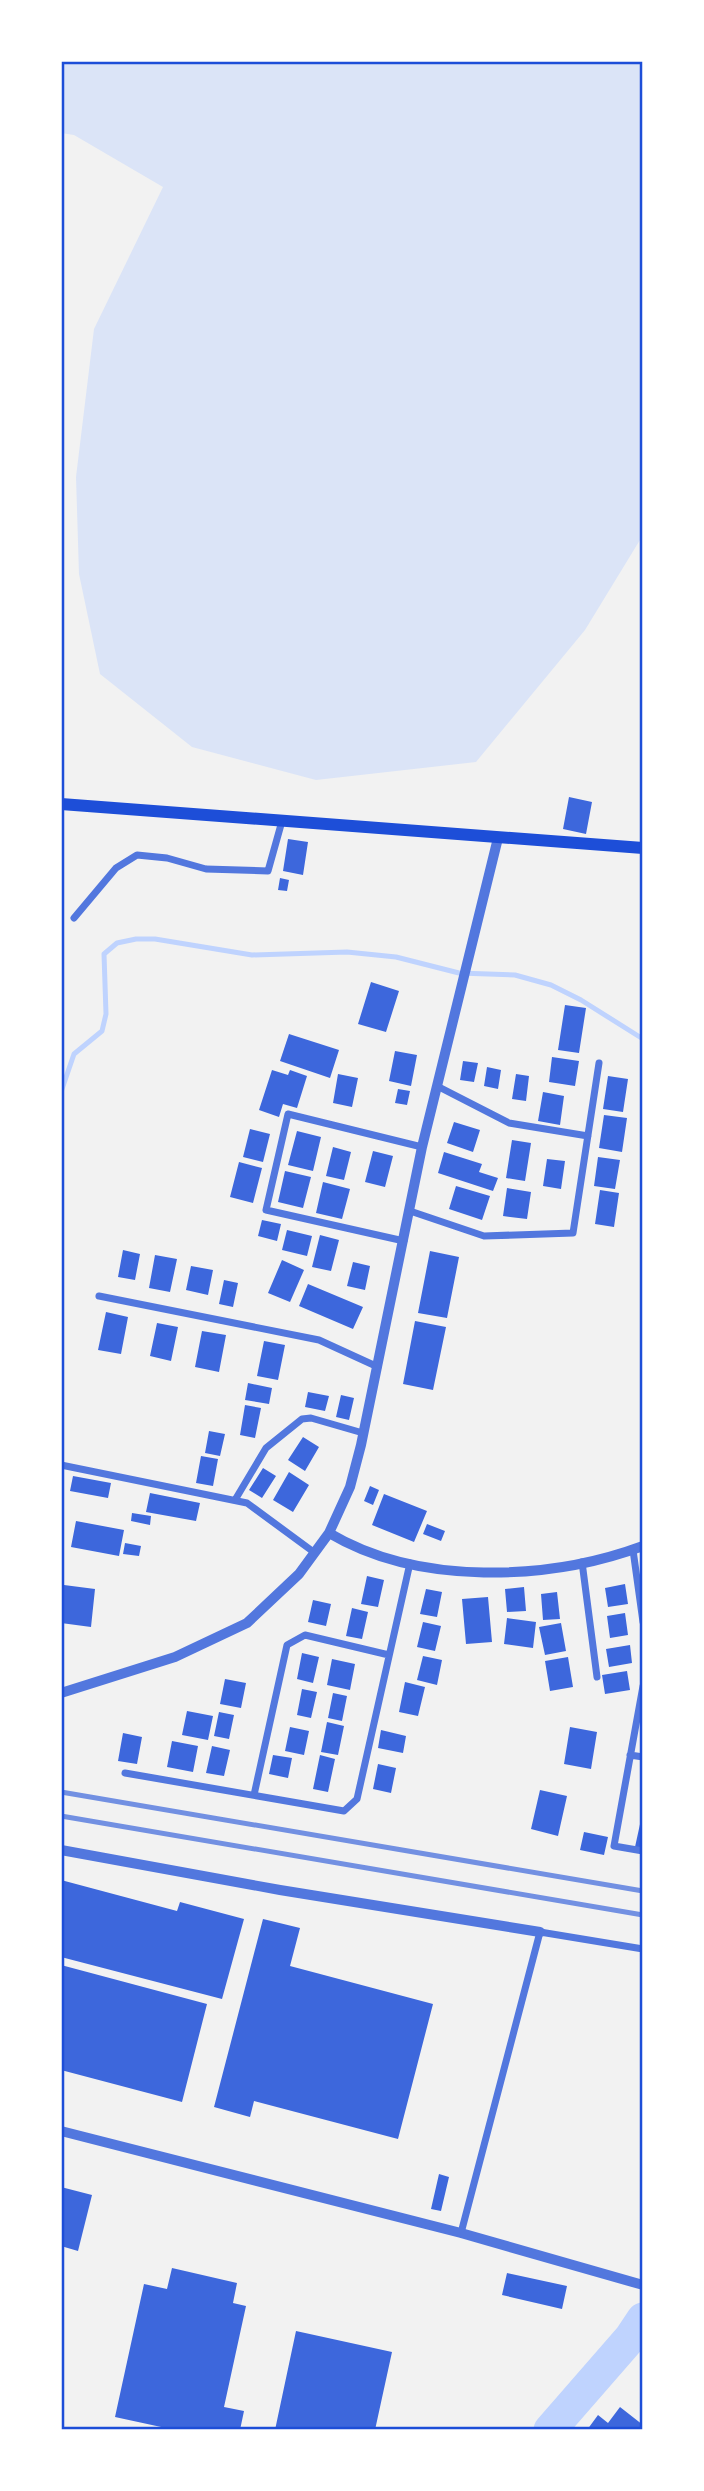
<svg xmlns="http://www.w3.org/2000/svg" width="704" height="2491" font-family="Karla,sans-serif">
<rect width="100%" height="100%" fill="#f2f2f2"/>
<path fill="#dbe4f7" d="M61 61H643V535L585 630 476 762 316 780 192 747 100 674 79 574 76 477 94 329 163 187 74 135 61 133Z"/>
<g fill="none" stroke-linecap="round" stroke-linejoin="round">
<path stroke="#bfd3fe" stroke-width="5" d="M61 1092 74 1054 102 1031 106 1014 104 954 117 943 136 939H155L252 955 347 952 396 957 459 973 515 975 551 985 581 1000 643 1039"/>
<path stroke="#bfd3fe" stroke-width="33" d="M550 2430 631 2337 643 2319"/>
</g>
<path fill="#3d67dc" d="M569 797 592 802 586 834 563 829Z
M288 839 308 842 303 875 283 871Z
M280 878 289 880 287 891 278 890Z
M371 982 399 991 386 1032 358 1024Z
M565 1005 586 1008 579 1053 558 1050Z
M289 1034 339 1050 330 1078 280 1061Z
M395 1051 417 1055 411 1086 389 1081Z
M552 1057 579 1061 575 1086 549 1082Z
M463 1061 478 1063 474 1082 460 1080Z
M487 1067 501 1070 498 1089 484 1086Z
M272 1070 288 1075 290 1070 307 1076 297 1108 283 1104 279 1117 259 1110Z
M338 1074 358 1078 352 1107 333 1103Z
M516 1074 529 1076 526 1101 512 1099Z
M608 1076 628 1079 623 1112 603 1109Z
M398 1089 410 1091 407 1105 395 1103Z
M543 1092 564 1096 560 1125 538 1121Z
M604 1115 627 1118 622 1152 599 1148Z
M454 1122 480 1130 473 1152 447 1143Z
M250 1129 270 1134 263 1162 243 1157Z
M297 1131 321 1137 313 1171 288 1165Z
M512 1140 531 1143 525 1181 506 1178Z
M333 1147 351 1152 344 1180 326 1176Z
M373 1151 393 1156 385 1187 365 1182Z
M444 1152 482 1164 479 1172 498 1178 493 1191 438 1173Z
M598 1157 620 1160 615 1189 594 1186Z
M547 1159 565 1161 561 1189 543 1186Z
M239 1162 262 1168 253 1203 230 1197Z
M285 1171 311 1177 303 1208 278 1202Z
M323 1182 350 1189 342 1219 316 1213Z
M456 1186 490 1196 482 1220 449 1209Z
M507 1188 531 1192 527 1219 503 1216Z
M600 1190 619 1193 614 1227 595 1224Z
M262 1220 281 1224 277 1241 258 1236Z
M287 1230 312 1236 307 1256 282 1250Z
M320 1235 339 1240 331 1271 312 1267Z
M123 1250 140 1254 135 1280 118 1277Z
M430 1251 459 1257 447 1318 418 1313Z
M155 1255 177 1259 170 1292 149 1288Z
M282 1260 304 1270 290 1302 268 1293Z
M353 1262 370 1266 365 1290 347 1286Z
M191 1266 213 1270 208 1295 186 1290Z
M224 1280 238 1283 233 1307 219 1304Z
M308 1284 363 1307 353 1329 299 1306Z
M106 1312 128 1317 121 1354 98 1350Z
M415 1321 446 1327 433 1390 403 1384Z
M157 1323 178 1327 171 1361 150 1356Z
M202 1331 226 1335 219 1372 195 1367Z
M264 1341 285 1345 278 1380 257 1376Z
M248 1383 272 1388 269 1404 245 1400Z
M308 1392 329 1396 325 1411 305 1407Z
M341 1395 354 1398 349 1420 336 1417Z
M245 1405 261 1408 255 1438 240 1435Z
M209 1431 225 1434 220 1456 205 1453Z
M303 1437 319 1447 305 1471 288 1460Z
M201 1456 218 1459 213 1486 196 1483Z
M263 1468 276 1476 262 1498 249 1490Z
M289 1472 309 1485 293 1512 273 1500Z
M73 1476 111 1483 108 1498 70 1491Z
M370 1486 379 1490 373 1505 364 1501Z
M150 1493 200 1503 196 1521 146 1512Z
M384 1494 427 1511 414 1542 372 1525Z
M132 1513 151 1516 150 1525 131 1521Z
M76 1521 124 1530 119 1556 71 1547Z
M427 1524 445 1531 441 1541 423 1534Z
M125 1543 141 1546 139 1556 123 1554Z
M367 1576 384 1580 378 1607 361 1604Z
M625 1584 628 1604 608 1607 605 1588Z
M64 1585 95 1589 91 1627 61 1623Z
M524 1587 526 1611 507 1612 505 1589Z
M426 1589 442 1592 437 1617 420 1614Z
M557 1592 560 1619 543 1620 541 1594Z
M488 1597 492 1642 466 1644 462 1599Z
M313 1600 331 1604 326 1626 308 1622Z
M352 1608 368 1612 362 1639 346 1636Z
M625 1613 628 1635 610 1638 607 1616Z
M507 1618 536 1622 533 1648 504 1644Z
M423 1622 441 1626 435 1651 417 1647Z
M561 1623 566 1651 545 1655 539 1627Z
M630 1645 632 1663 609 1667 606 1649Z
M302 1653 319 1657 313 1683 297 1679Z
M423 1656 442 1660 437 1685 417 1680Z
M568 1657 573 1687 550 1691 545 1661Z
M332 1659 355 1664 350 1690 327 1685Z
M627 1671 630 1690 605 1694 602 1675Z
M225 1679 246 1683 241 1708 220 1704Z
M405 1682 425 1687 418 1716 399 1712Z
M302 1689 317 1692 311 1718 297 1715Z
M333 1693 347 1696 342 1721 328 1718Z
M187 1711 213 1716 208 1740 182 1735Z
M219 1712 234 1715 229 1739 214 1736Z
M327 1722 344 1726 338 1755 321 1752Z
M290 1727 309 1731 304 1755 285 1751Z
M570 1727 597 1732 591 1769 564 1764Z
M381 1730 406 1736 403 1753 378 1748Z
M123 1733 142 1737 137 1764 118 1761Z
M172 1741 198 1746 193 1772 167 1767Z
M212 1746 230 1750 224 1776 206 1773Z
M273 1755 292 1758 288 1778 269 1774Z
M320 1755 335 1759 328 1792 313 1789Z
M378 1764 396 1768 391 1793 373 1789Z
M540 1790 567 1796 558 1836 531 1829Z
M642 1815 643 1816V1849L635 1847Z
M584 1832 608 1837 604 1855 580 1850Z
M61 1880 177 1911 180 1902 244 1919 222 1999 61 1957Z
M263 1919 300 1928 290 1966 433 2004 398 2139 254 2101 250 2117 214 2107Z
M61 1965 207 2004 182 2102 61 2070Z
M439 2174 449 2177 441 2211 431 2209Z
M61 2187 92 2195 78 2251 61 2246Z
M172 2268 237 2283 233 2303 246 2306 224 2407 244 2411 240 2430H175L115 2417 144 2284 167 2289Z
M507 2273 567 2286 562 2309 502 2295Z
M296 2331 392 2352 375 2430H275Z
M620 2407 643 2425 640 2430H587L598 2415 608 2423Z"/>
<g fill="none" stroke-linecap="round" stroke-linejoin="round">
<path stroke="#5277de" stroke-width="7" d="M74 918 116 868 137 855 167 858 206 869 268 871 282 821
M437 1086 509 1123 588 1136
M410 1211 484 1236 573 1233 599 1063
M404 1241 266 1210 288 1114 422 1147
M99 1296 319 1340 378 1367
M61 1465 247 1503 315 1553
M235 1500 266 1448 302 1419 311 1418 363 1433
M633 1550 643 1622
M582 1562 597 1677
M643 1686 614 1846 643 1851
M630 1755 643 1757
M125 1773 344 1811 357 1799 410 1563
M254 1795 287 1645 305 1635 389 1655
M461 2233 540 1932 643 1949"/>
<path stroke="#5277de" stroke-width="10" d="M329 1533C418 1586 548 1581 643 1546
M61 1693 175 1657 247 1623 299 1574 329 1533 350 1487 361 1445 422 1147 498 838
M61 1850 280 1890 540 1932
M61 2131 461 2233 643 2285"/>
<path stroke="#1d4ed8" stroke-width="12" d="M61 804 643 848"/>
<path stroke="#7290e2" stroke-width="5" d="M61 1792 643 1891
M61 1816 643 1915"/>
</g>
<rect width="704" height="2491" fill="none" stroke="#ffffff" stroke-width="126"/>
<rect x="63" y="63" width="578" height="2365" fill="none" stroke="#1d4ed8" stroke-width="2.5"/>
</svg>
